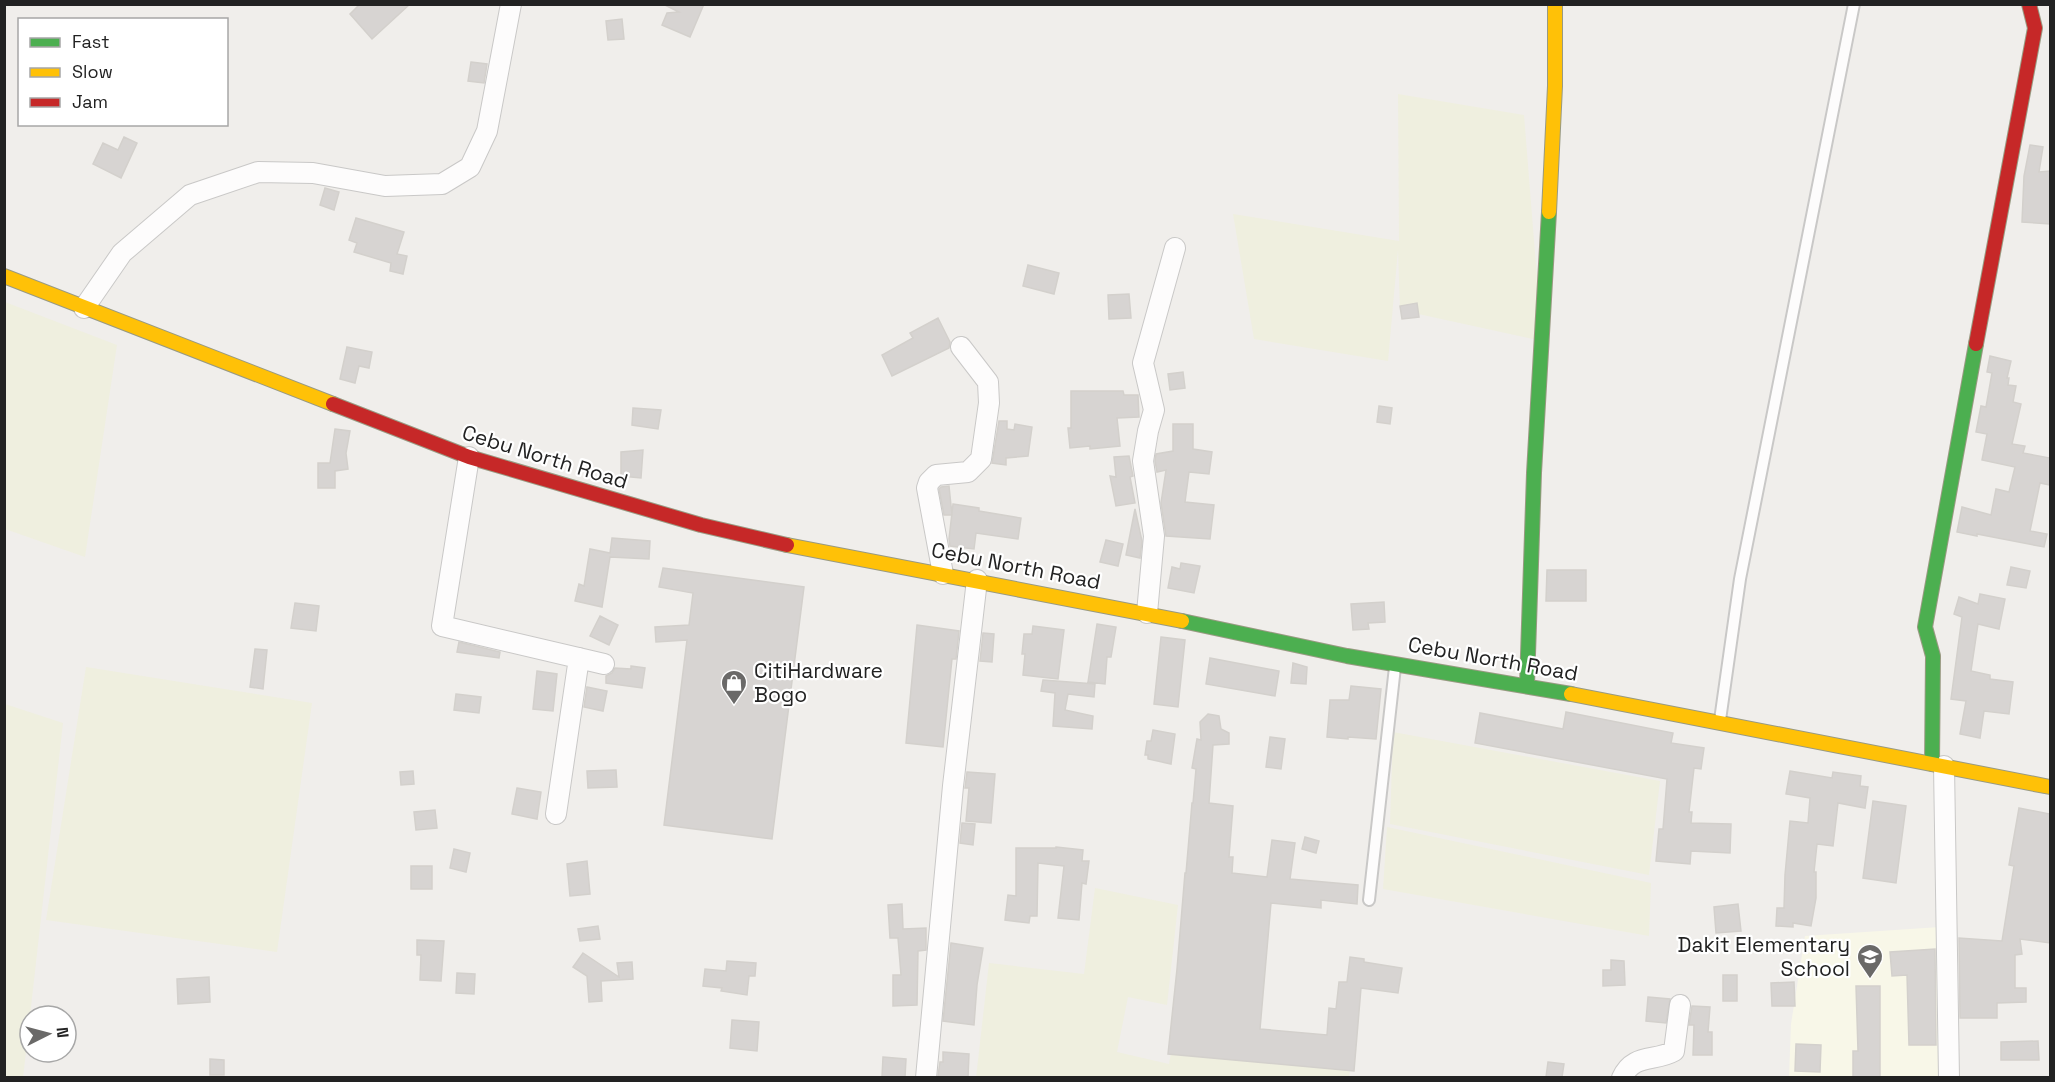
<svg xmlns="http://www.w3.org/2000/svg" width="2055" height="1082" font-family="'Space Grotesk',sans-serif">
<rect width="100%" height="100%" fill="#f0eeeb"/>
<path fill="#f8f7e8" d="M1940 927 1944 1077 1789 1078 1791 1024 1805 936Z"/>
<path fill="#efefdf" d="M1398 94 1524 115 1542 341 1400 310 1398 250 1388 361 1254 339 1233 214 1399 241Z
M5 302 117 345 85 557 5 529Z
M86 667 312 703 277 952 46 920Z
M5 704 63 723 23 1078 4 1077Z
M1393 732 1660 781 1649 875 1390 824Z
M1387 827 1651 883 1649 936 1383 889Z
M1095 888 1178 905 1167 1005 1128 997 1117 1052 1169 1064 1171 1053 1350 1069 1349 1078H976L989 963 1084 974Z"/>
<path fill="#d7d4d2" stroke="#d3d0cc" stroke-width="1.5" d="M360 4H410L372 39 350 14Z
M663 4H704L690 37 662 25 667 13 679 12Z
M622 19 624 39 608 40 606 21Z
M471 62 487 64 484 83 468 81Z
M124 137 137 143 121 178 93 164 103 143 118 150Z
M2030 145 2043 147 2039 172 2050 171V224L2022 222 2024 176Z
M325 188 339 192 334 210 320 205Z
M356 218 404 232 397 254 407 256 403 274 390 271 391 263 354 252 357 243 349 240Z
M1028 265 1059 273 1054 294 1023 286Z
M1129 294 1131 318 1109 319 1108 295Z
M1417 303 1419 317 1402 319 1400 306Z
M938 318 950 342 949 348 892 376 882 355 913 338 910 333Z
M347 347 372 352 369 368 359 366 355 383 340 379Z
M1990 356 2011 361 2007 378H2009L2008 385 2016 386 2013 402 2021 404 2012 444 2025 446 2023 453 2050 458V485L2040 483 2030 531 2047 534 2044 547 1977 534V536L1957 532 1962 507 1991 515 1996 489 2009 492 2015 467 1982 460 1987 434 1976 432 1981 406 1986 407 1992 373 1987 372Z
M1183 372 1185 388 1170 390 1168 374Z
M1071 391H1123L1124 395H1138L1139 417 1117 418 1120 446 1090 449V446L1070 448 1068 428H1071Z
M1379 406 1392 408 1390 424 1377 422Z
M633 408 661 410 658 429 632 425Z
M999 421H1007V429L1014 430 1015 424 1032 427 1028 456 1006 458V465L992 463Z
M1173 424H1193V449L1212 452 1209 474 1189 472 1185 502 1214 505 1210 539 1166 536 1161 503 1166 470 1157 472 1155 461 1156 454 1173 451Z
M335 429 350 431 346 453 348 469 335 471V488H318V463H330Z
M643 450 641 478 621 476V452Z
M1129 456 1133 476 1130 477 1135 503 1116 506 1110 476 1116 477 1114 457Z
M949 486 952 515H944L939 489 941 487Z
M953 504 979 508V511L1021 518 1018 539 976 533 974 549 950 546 949 539Z
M1135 509 1142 541 1140 558 1126 555Z
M612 538 650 541 649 559 610 557 602 607 575 601 579 584 584 586 590 549 610 553Z
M1106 540 1123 544 1118 566 1100 562Z
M1181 563 1200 566 1194 593 1168 588 1172 567 1180 569Z
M2011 567 2030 571 2026 588 2007 585Z
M663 568 804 587 772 839 664 825 687 640 656 642 655 627 689 625 693 593 659 587Z
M1547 570H1586V601H1546Z
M1980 594 2005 599 1999 629 1978 624 1971 671 1990 675V679L2013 682 2009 714 1984 711 1980 738 1960 734 1966 701 1951 699 1962 617 1954 614 1959 597 1978 604Z
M1384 602 1385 622 1368 623 1369 629 1353 630 1351 604Z
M295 603 319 606 316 631 291 628Z
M600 616 618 625 609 645 590 636Z
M1097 624 1116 627 1111 657H1107L1105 684 1088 682Z
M917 625 959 631 956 659H952L943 747 906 743Z
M1033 626 1064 630 1058 679 1023 675 1025 654H1022L1024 634H1032Z
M983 633 994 634 992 662 980 661Z
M1161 637 1185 640 1178 707 1154 704Z
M459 642 500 652 499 658 457 652Z
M255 649 267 650 263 689 250 687Z
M1210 658 1279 671 1275 696 1206 684Z
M1293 663 1307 667 1306 684 1291 683Z
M631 666 645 668 642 688 606 683V676L612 673 615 668 631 669Z
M537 671 557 674 553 711 533 709Z
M1043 680 1095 684 1094 697 1068 694 1065 710 1093 716 1092 729 1053 726 1055 693 1041 691Z
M1351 686 1381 689 1376 739 1348 737V739L1327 737 1330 700H1349Z
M587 687 607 691 603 711 584 707Z
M456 694 481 697 479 713 454 710Z
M1566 712 1673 733 1671 743 1704 748 1701 769 1694 768 1689 812H1692L1691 823 1731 824 1730 853 1691 851 1690 864 1656 861 1659 829H1663L1667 779 1475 743 1480 713 1563 729Z
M1208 714 1219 716 1221 729 1229 733V744L1213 745 1209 803 1233 806 1229 857H1233L1232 873 1267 877 1272 840 1295 843 1290 879 1358 885 1357 904 1321 900V908L1271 903 1260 1029 1327 1035 1329 1008 1336 1009 1339 982H1347L1350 957 1364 959V962L1402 968 1398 993 1361 988 1354 1071 1168 1054 1177 969 1185 873H1186L1192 803H1193L1196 769 1192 768 1197 739 1201 740 1200 722Z
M1153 730 1175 734 1171 764 1148 759V755H1145L1147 741H1151Z
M1270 737 1285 739 1281 769 1266 767Z
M616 770 617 787 588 788 587 771Z
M413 771 414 784 401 785 400 772Z
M1790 771 1832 778 1833 772 1861 776 1860 786 1868 787 1865 808 1838 803 1833 846 1817 844 1814 872H1816V898L1811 926 1793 923V927L1776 926 1777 908H1784L1785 875 1790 821 1808 823 1810 798 1786 794Z
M967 772 995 774 991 823 966 821 969 788H965Z
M517 788 541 792 537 819 512 814Z
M1873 801 1906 806 1896 883 1863 878Z
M2019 808 2050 814V943L2020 939 2022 954 2015 955V988H2026V1002L1997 1003V1018H1960L1959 938 2002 941 2014 866 2009 865Z
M435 810 437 828 416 830 414 812Z
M962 823 975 824 973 845 960 843Z
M1305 837 1319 841 1316 853 1302 849Z
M1056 847 1083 850 1082 861H1089L1086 884 1082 883 1079 920 1058 918 1064 866 1038 863 1037 916H1030L1029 923 1005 920 1008 895 1016 896V848H1056Z
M454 849 470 853 466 872 450 868Z
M587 861 590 894 570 896 567 864Z
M411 866H432V889H411Z
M902 904 903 929 926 928V950L918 951 917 1005 893 1006V975H901L898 938H890L888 905Z
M1738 904 1741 931 1716 933 1714 907Z
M598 926 600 939 580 941 578 929Z
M417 940 444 941 441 981 420 980 421 955H417Z
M951 943 983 948 977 985 974 1025 943 1021Z
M1935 949 1936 1045H1909L1907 975 1892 976 1890 952Z
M583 953 619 977 617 963 632 962 633 979 601 981 602 1001 589 1002 587 976 573 967Z
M1611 960 1624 961 1625 985 1603 986V970H1611Z
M727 961 756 963 755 976H749L747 995 721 991 722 988 703 986 705 969 726 971Z
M457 973 475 974 474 994 456 993Z
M1723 975H1737V1001H1723Z
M209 977 210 1002 178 1004 177 979Z
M1794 982 1795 1006H1772L1771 983Z
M1856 986H1880V1077H1853V1051H1858Z
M1648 997 1670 999 1666 1023 1646 1021Z
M1692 1006 1710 1007 1708 1032H1712V1055H1693L1694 1025H1689Z
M732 1020 759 1022 757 1051 730 1048Z
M2038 1041 2039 1060H2001V1042Z
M1796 1044 1821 1045 1820 1072 1795 1071Z
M943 1052 969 1054 968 1077H942L938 1076 940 1062H943Z
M883 1057 906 1059 905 1077H882Z
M210 1059 224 1060V1075H210Z
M1548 1062 1564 1064 1562 1077H1546Z"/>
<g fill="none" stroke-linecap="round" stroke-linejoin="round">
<defs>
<path id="lane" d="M1720 720 1740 579 1854 4
M1369 900 1395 667"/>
<path id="street" d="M84 308 122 253 190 195 258 172 313 173 385 186 442 184 470 167 487 131 511 4
M469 457 442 626 604 664
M943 574 927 488 929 482 936 475 968 472 981 459 989 403 988 382 961 347
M1147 613 1154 536 1143 461 1148 431 1154 410 1143 363 1175 248
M1944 766 1949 1078
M556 814 579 658
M926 1078 953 786 977 580
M1622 1078C1633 1053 1655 1062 1674 1051L1680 1005"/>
<path id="fast" d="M1182 621 1347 656 1571 694
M1527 685 1534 473 1549 212
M1932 764 1933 656 1925 627 1976 344"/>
<path id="slow" d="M1549 212 1555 86V4
M4 276 333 404
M787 545 1182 621
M1571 694 2050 787"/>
<path id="jam" d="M1976 344 2035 28 2029 4
M333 404 469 457 701 525 787 545"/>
</defs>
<use href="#lane" stroke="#c9c8c7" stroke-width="14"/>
<use href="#street" stroke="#c9c8c7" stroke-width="22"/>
<use href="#fast" stroke="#999a82" stroke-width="16"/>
<use href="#slow" stroke="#999a82" stroke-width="16"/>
<use href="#jam" stroke="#999a82" stroke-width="16"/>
<use href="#lane" stroke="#fdfcfc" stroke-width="10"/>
<use href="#street" stroke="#fdfcfc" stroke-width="20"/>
<use href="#fast" stroke="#4caf50" stroke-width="14"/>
<use href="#slow" stroke="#ffc107" stroke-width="14"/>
<use href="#jam" stroke="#c62828" stroke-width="14"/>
</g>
<defs>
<symbol id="shop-pin" viewBox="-11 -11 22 30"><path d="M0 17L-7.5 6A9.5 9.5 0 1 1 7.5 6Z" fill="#6a6968" stroke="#fff"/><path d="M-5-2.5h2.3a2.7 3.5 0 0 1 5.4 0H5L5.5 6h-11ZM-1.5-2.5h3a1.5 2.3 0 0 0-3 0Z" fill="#fff"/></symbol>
<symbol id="school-pin" viewBox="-11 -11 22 30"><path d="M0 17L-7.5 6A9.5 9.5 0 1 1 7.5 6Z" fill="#6a6968" stroke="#fff"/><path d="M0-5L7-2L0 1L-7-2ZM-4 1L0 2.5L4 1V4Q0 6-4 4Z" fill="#fff"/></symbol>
</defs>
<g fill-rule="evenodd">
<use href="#shop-pin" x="719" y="668" width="30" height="40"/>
<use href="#school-pin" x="1855" y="942" width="30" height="40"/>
</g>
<g text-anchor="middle" stroke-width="4.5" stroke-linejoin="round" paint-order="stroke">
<g font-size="21" fill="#222" stroke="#fff">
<text transform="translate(545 457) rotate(17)" y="7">Cebu North Road</text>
<text transform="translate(1016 566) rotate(11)" y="7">Cebu North Road</text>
<text transform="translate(1493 659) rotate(10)" y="7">Cebu North Road</text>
</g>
<g font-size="21" fill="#222" stroke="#fff" text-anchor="start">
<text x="754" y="678">CitiHardware<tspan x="754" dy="24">Bogo</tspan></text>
<text x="1850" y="952" text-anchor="end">Dakit Elementary<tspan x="1850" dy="24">School</tspan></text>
</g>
</g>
<rect width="2055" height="1082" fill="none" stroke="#222222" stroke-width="12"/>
<rect x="18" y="18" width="210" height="108" fill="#ffffff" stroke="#a7a7a7" stroke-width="1.5"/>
<rect x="30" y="38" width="30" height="9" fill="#4caf50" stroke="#a7a7a7" stroke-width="1.5"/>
<text x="72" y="48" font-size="18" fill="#222222">Fast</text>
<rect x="30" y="68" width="30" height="9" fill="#ffc107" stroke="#a7a7a7" stroke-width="1.5"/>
<text x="72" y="78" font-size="18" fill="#222222">Slow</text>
<rect x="30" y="98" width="30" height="9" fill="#c62828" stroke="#a7a7a7" stroke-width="1.5"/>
<text x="72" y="108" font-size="18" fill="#222222">Jam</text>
<g transform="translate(48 1034) rotate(84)"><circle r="28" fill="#ffffff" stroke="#a7a7a7" stroke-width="1.5"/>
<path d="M0-4.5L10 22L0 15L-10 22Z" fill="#6a6968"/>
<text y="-9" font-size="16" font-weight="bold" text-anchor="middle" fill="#222222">N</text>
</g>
</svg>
